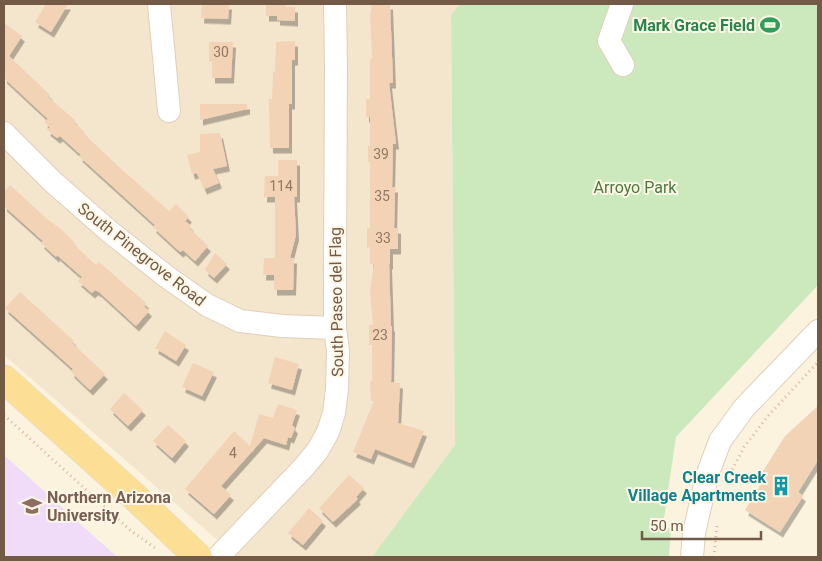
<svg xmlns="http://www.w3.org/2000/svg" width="822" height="561" font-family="Roboto,sans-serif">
<defs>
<filter id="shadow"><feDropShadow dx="3" dy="5.5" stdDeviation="0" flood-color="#0004"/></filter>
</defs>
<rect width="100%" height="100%" fill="#fcf3de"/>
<path fill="#f4e5cd" d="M4 4H460L451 15 455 445 372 557H237L4 355Z"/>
<path fill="#f0dcf8" d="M4 455 117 557H4Z"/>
<path fill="#cce9be" d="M460 4H818V285L676 437 663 525 671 529 669 557H372L455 445 451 15Z"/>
<path fill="#f2d3b6" filter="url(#shadow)" d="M46 4H68L51 32 35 22Z
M202 4H229L228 19 201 18Z
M266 4H286V7H295V21L277 20V16H266Z
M390 4 393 83H389L396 144H393L392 187H395L394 228H398V249H390V264H389L391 326H392L391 382 400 383 398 423 424 431 411 463 375 449 371 459 353 452 374 401H371L370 381H372V345H369V325H373L370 292 374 264H370V247L367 248V228H370V162H368V146H370V117H366V99H370V59H372L370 13H371V5Z
M4 23 22 36 9 56 50 95 48 97 75 120 73 122 85 132 84 134 119 167 169 211 176 204 189 217 185 221 191 226 189 228 208 246 195 261 183 250 180 252 153 227 155 225 79 156 81 155 60 136 57 138 47 130 50 127 44 122 48 119 4 78Z
M295 41V60H292V104H289V148H270L269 99H272L273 72H275L276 42Z
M209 42H233L231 78H212V61L209 62Z
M200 104H247V109L200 120Z
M220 133 227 166 213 169 219 183 204 189 197 173 192 174 187 155 200 152V134Z
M278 160H297V197H294L296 235 290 258H294L293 290H274V275H263L264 258H275V197H264L265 176H278Z
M10 185 47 219 61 229 75 243 74 245 96 265 99 262 146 303 144 306 149 311 136 326 99 292 95 290 92 293 78 281 82 277 57 255 56 257 41 243 43 241 4 206V192Z
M215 253 227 264 214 278 205 270Z
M20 292 74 341 72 343 105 374 90 390 71 372 73 369 5 308Z
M165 331 186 345 176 361 155 348Z
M275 357 299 364 292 390 268 383Z
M193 363 214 372 202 396 182 387Z
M124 393 143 410 128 426 110 409Z
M278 404 297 410 292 425 295 428 291 438 288 437 286 445 264 438 221 486 231 495 214 514 185 489 234 431 250 446 259 414 273 418Z
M818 406V460L798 492 803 496 780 532 745 510 764 479 760 476 785 436Z
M168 425 186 441 172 458 153 441Z
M349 475 364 488 356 497 358 499 333 522 319 508Z
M309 508 323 521 303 545 288 533Z"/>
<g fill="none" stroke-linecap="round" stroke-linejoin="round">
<defs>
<path id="minor" d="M159 4 169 111
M622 4 609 41 623 65
M4 133 53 182 110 232 167 277 207 305 240 321 282 326 335 328
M218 557 304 467 318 450 328 432 334 413 337 389 338 351 335 328V265L336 68 335 4
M692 557 694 533 707 476 720 441 744 408 818 331"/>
<path id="major" d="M4 379 136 498 198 557"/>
</defs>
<use href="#minor" stroke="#e0cfbb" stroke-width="24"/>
<use href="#major" stroke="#e0dbd7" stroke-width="29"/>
<path stroke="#d6b69a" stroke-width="3" stroke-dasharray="1 4" stroke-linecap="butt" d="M4 415 130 530 155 548
M730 474 744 447 768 416 818 362
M714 557 717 525"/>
<use href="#minor" stroke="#fff" stroke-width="22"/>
<use href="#major" stroke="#fcdf95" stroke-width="28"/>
</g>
<defs>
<symbol id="stadium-bare" viewBox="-9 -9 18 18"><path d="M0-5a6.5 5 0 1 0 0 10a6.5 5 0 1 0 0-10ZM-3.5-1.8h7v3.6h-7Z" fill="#2e9e5b" stroke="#fff7e5" stroke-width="2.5" paint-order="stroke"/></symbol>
<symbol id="building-bare" viewBox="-9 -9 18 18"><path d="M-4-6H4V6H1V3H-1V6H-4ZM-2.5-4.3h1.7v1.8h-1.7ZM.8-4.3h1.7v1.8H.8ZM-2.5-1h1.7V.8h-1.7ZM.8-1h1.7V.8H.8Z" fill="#0f9aa8" stroke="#fff7e5" stroke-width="2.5" paint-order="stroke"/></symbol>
<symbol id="university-bare" viewBox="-9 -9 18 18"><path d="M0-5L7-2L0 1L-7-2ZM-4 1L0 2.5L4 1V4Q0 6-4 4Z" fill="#8d6e63" stroke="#fff7e5" stroke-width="2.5" paint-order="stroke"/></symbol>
</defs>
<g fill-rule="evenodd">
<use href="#stadium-bare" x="756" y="11" width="28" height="28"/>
<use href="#building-bare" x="767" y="472" width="28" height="28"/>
<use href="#university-bare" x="18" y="492" width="28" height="28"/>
</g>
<g text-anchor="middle" stroke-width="4" stroke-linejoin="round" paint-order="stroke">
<g font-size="14" fill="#927863">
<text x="221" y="57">30</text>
<text x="381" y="159">39</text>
<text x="281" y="191">114</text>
<text x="382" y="201">35</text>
<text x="383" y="243">33</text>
<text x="380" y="340">23</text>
<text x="233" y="458">4</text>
</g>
<g font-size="16" font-weight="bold" fill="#27864d" stroke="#fff7e5" text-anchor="end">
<text x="755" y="31">Mark Grace Field</text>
</g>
<g font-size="16" fill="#4b783f" stroke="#fff7e5">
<text x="635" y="193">Arroyo Park</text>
</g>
<g font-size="16" fill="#725a47" stroke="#fff7e5">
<text transform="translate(142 254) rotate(38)" y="6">South Pinegrove Road</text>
<text transform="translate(336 302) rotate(-91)" y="6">South Paseo del Flag</text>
</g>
<g font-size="16" font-weight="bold" fill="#0d838f" stroke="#fff7e5" text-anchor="end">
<text x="766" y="483">Clear Creek<tspan x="766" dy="18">Village Apartments</tspan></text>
</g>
<g font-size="16" font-weight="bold" fill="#785e54" stroke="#fff7e5" text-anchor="start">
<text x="47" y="503">Northern Arizona<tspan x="47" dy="18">University</tspan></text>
</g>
</g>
<rect width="822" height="561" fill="none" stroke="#725a47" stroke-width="10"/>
<path d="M642 531v8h119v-8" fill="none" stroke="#725a47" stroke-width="2.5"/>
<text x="650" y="531" font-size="15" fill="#725a47" stroke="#fff7e5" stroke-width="4" paint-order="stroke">50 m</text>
</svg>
